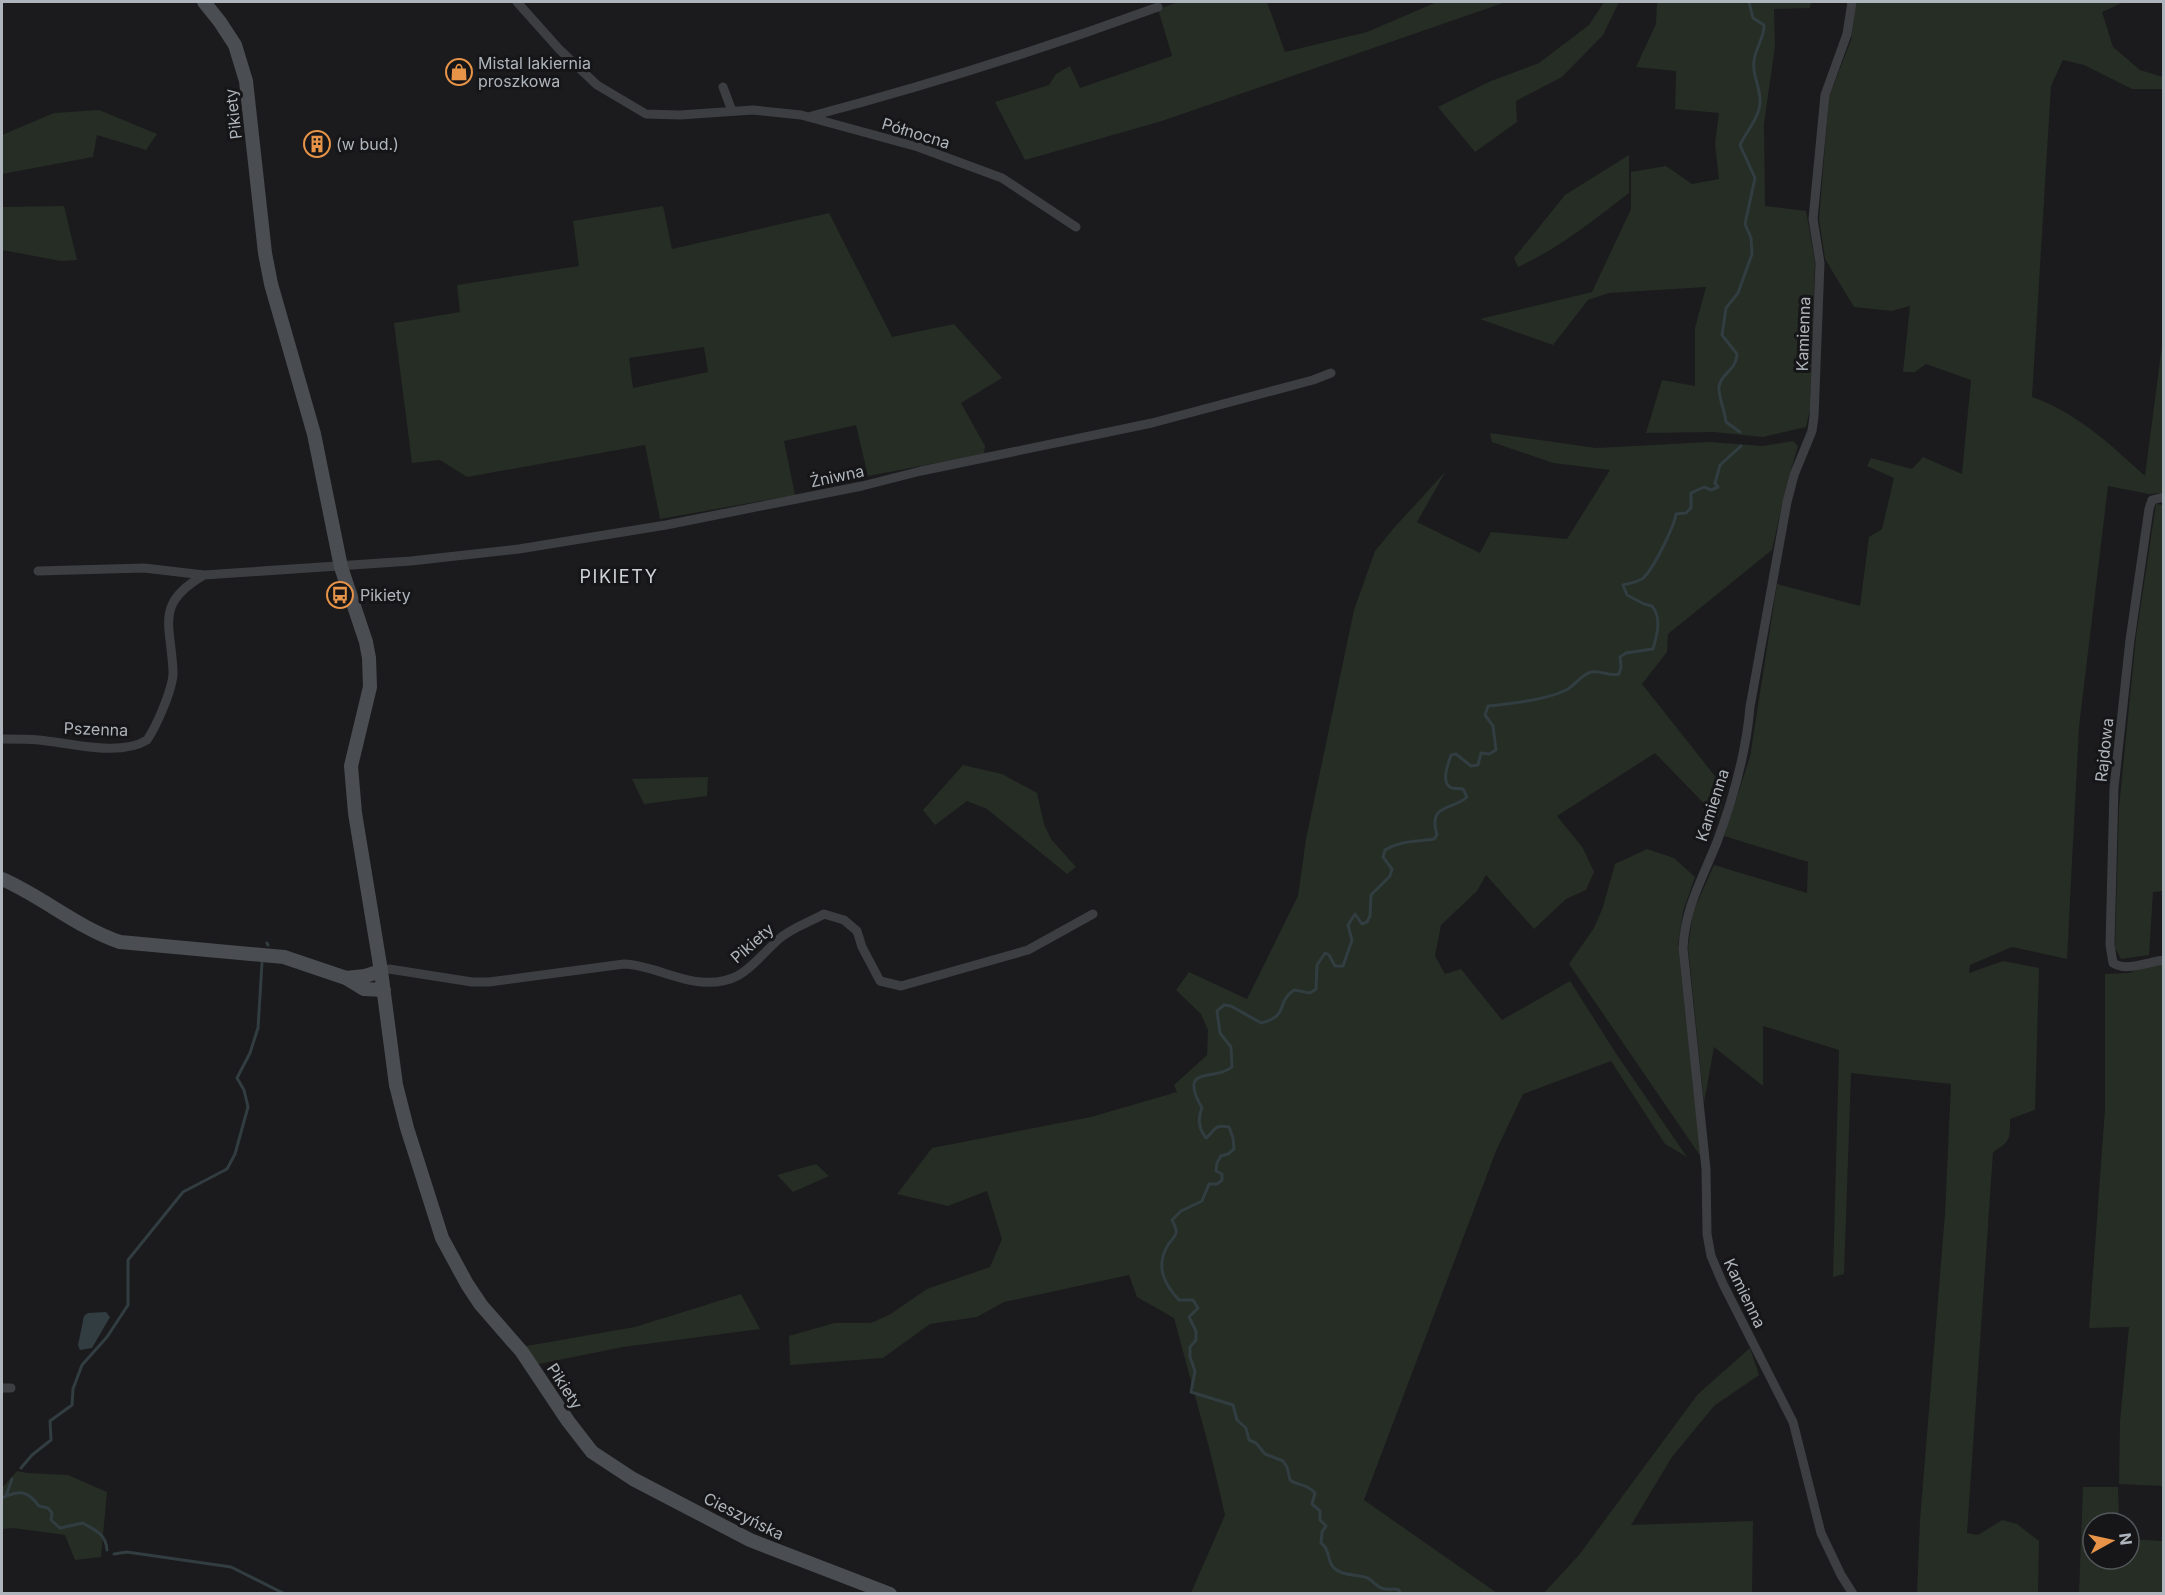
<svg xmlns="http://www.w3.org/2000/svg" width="2165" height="1595" font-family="Inter,sans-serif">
<rect width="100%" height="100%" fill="#1b1b1d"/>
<path fill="#252d25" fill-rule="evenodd" d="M1179 2H1267L1285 52 1367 32 1437 2H1506L1162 121 1025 160 995 102 1049 85 1056 74 1070 66 1080 88 1172 56 1158 9Z
M1604 2H1619L1603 35 1562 77 1516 101 1517 122 1475 152 1438 107 1491 81 1539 63 1589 25Z
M1657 2H1811L1810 8 1774 9 1775 46 1764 124 1765 206 1806 211 1815 262 1810 409 1806 427 1763 437 1714 432 1646 433 1662 380 1695 386V328L1706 287 1609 293 1588 300 1553 345 1480 319 1592 292 1631 209V172L1666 166 1692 184 1719 179 1715 144 1719 113 1675 109 1676 71 1636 67 1656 24Z
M1856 2H2124L2102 12 2113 47 2140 70 2163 77V89H2132L2084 65 2063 60 2051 86 2032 397C2076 412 2111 445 2145 476L2163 338V493L2149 494 2108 486 2079 727 2067 959 2012 947 1970 965 1969 973 2003 961 2039 968 2035 1110 2010 1119C2010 1139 2011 1141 1993 1152L1967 1533 1978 1535 2002 1520 2017 1524 2039 1541 2038 1593H1917L1920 1520 1945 1214 1951 1084 1851 1073 1844 1274 1833 1277 1839 1050 1763 1026V1086L1714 1047 1704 1103 1688 947 1693 912 1714 865 1807 893 1808 862 1724 836 1750 757 1777 584 1860 606 1869 537 1882 529 1894 478 1867 466 1871 458 1912 469 1923 457 1962 474 1971 380 1926 364 1915 372H1903L1910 306 1892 311 1854 307 1825 259 1819 219 1829 97 1851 40Z
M99 110 157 134 146 150 97 135 93 157 2 174V135L54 113Z
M1629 155V193C1593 221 1559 248 1518 267L1514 258 1565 195Z
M64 206 77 260 61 261 2 250V207Z
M663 206 672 249 829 213 892 337 954 324 1002 378 961 403 985 446 984 454 868 476 856 425 784 441 795 495 660 519 645 445 467 477 440 460 412 463 394 323 460 312 457 285 579 266 573 221ZM704 347 708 372 633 388 629 358Z
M1490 433 1596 448 1709 442 1763 446 1793 441 1798 446 1786 487 1772 550 1668 634 1667 652 1642 684 1726 790 1718 818 1655 753 1557 816 1583 848 1594 872 1586 890 1566 899 1534 929 1486 875 1477 891 1441 925 1435 956 1445 974 1461 969 1502 1020 1570 981 1617 1055 1687 1157 1665 1144 1611 1061 1523 1094 1496 1151 1364 1500 1497 1593H1191L1225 1515 1211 1455 1174 1318 1137 1297 1129 1275 1004 1302 977 1317 930 1324 883 1358 790 1365 789 1336 834 1323H871L889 1315 927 1289 990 1267 1002 1239 987 1191 948 1206 897 1194 932 1148 1091 1117 1177 1092 1174 1085 1207 1055 1208 1030 1201 1014 1176 990 1189 972 1247 999 1298 896 1306 839 1354 610 1375 551 1393 529 1446 471 1417 522 1480 553 1491 532 1567 539 1610 470 1553 463 1492 442Z
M2156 504 2164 505 2163 891 2153 892 2149 955 2121 959 2115 948 2119 807 2136 637Z
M963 765 1002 774 1037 793 1044 824 1051 839 1076 867 1067 874 987 809 967 801 935 825 923 810Z
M708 777 707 796 644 804 632 779Z
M1647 849 1674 858 1695 877 1683 912 1678 944 1701 1157 1569 964 1594 928 1603 907 1615 864Z
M2163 963V1486L2119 1484 2120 1421 2129 1327 2089 1328 2105 1109V974L2129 973 2150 965Z
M816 1164 829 1176 793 1192 777 1175Z
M741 1294 760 1329 623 1347 534 1365 521 1347 635 1327Z
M1750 1348 1759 1375 1714 1406 1672 1457 1631 1525 1753 1521 1752 1593H1544L1579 1555 1698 1394Z
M17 1471 27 1473 68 1475 107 1492 101 1557 75 1560 65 1535 13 1528 2 1529V1488Z
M2083 1487H2118L2119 1523H2093V1559H2129V1539L2163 1541V1593H2079Z"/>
<path fill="#313d41" d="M106 1312 110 1317 92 1348 80 1350 78 1345 84 1316 88 1313Z"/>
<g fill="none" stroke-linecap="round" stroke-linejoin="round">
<path stroke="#313d41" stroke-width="3" d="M1740 432 1726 422C1725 412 1718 395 1719 387 1720 374 1737 370 1737 354L1722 335 1726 308 1738 293 1752 254 1751 238 1745 224 1755 178 1740 145C1746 132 1759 118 1760 103 1761 86 1750 73 1755 56 1757 46 1765 35 1764 25L1753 18 1749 2
M267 943 268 945
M21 1468 32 1455 51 1440 50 1421 72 1405 73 1389 82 1365 107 1337 128 1305V1260L183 1192 227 1169 235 1154 248 1107 244 1090 237 1078 250 1053 258 1028 262 963
M6 1496 12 1479
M2 1498C20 1490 27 1490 39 1506L48 1508 52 1513 51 1520 60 1528 83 1523C96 1531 106 1534 107 1550
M114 1554 127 1552 231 1567 285 1594
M1400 1594 1399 1590C1393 1588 1391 1590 1385 1589 1376 1588 1373 1579 1365 1577 1355 1574 1341 1576 1333 1567 1327 1560 1330 1549 1321 1543L1322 1532 1326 1526 1320 1520V1511L1312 1504 1315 1493C1305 1482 1299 1487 1290 1480L1287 1467 1283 1461 1265 1454 1256 1443 1249 1440 1246 1428 1237 1420 1233 1405 1191 1392 1195 1371 1190 1357V1347L1196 1340V1331L1189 1317 1198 1308 1193 1300H1179C1164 1284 1155 1266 1168 1245 1170 1241 1175 1238 1176 1233 1177 1229 1174 1224 1172 1220L1181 1211 1202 1201 1209 1184H1217L1222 1180V1174L1216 1171 1217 1163 1221 1156 1228 1154 1234 1149 1233 1138 1229 1127C1212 1124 1216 1131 1206 1138 1199 1129 1197 1119 1202 1108 1177 1064 1215 1082 1232 1067L1231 1047 1220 1033 1217 1011 1224 1005 1231 1006 1261 1023C1290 1016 1275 1003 1294 990L1310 993 1316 989 1317 965 1325 953 1329 955 1335 966H1343L1352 940 1348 925 1355 914 1362 924 1367 922 1370 916 1371 895 1390 876 1392 869 1383 857 1385 850C1401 840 1416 842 1434 839L1437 835C1427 803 1454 810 1467 797L1463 789C1459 788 1456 789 1452 788 1440 784 1448 764 1451 755L1456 754 1471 766 1478 765 1481 753 1489 754 1496 750 1493 726 1485 715 1488 706C1509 704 1550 699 1568 689 1576 684 1581 675 1591 672 1601 670 1610 677 1619 674L1621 667 1620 657 1626 653 1653 649C1657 635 1662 618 1652 606L1644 604 1627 595 1623 585C1630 584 1636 582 1642 579 1652 572 1674 527 1676 514L1686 513 1691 508V493L1704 487 1711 490 1718 487 1715 483 1720 465 1741 446"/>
<path stroke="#3c3e42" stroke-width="9" d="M517 2 559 49 597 85 646 114 680 115 753 110 801 115 918 147 1002 178 1076 227
M1852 2 1847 34 1825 95 1813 219 1820 263 1814 417 1812 431 1794 475 1787 502 1750 707C1746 754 1733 799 1717 842 1702 879 1685 908 1683 948L1706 1169 1707 1234 1711 1256 1723 1284 1793 1422 1821 1533 1841 1575 1853 1594
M723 87 732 111
M808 117C926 86 1043 49 1158 7
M2164 497 2152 500 2149 509 2130 640 2114 788 2110 945 2113 963C2127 972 2147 962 2164 960
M38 571 144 568 204 575 411 561 519 549 666 525 862 486 921 471 1152 423 1313 380 1331 373
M2 739C14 739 27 739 39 740 70 743 120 757 147 740 156 727 174 687 173 671 171 624 154 604 204 575
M381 971 389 969 472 982H489L624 964C651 965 675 980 701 982 743 985 752 963 779 939 791 928 810 922 824 914L844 920 857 931 862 947 880 981 901 986 1028 950 1093 914
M2 1388H11"/>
<path stroke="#4a4e52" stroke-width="14" d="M204 2 220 22 235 45 246 81 265 253 271 284 314 434 341 567 366 642 369 658 370 687 351 766 355 813 381 971 396 1085 407 1128 442 1238 467 1284 481 1305 522 1352 568 1421 592 1452 633 1479 750 1540 890 1594
M2 879C43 897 78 928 120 942L284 957 346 978 364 989 384 990
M346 978 365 976 381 971"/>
</g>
<defs>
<symbol id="shop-ring" viewBox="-11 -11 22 22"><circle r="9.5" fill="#161618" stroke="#e79449" stroke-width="1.5"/><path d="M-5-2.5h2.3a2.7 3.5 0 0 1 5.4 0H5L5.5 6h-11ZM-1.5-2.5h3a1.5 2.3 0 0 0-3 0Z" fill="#e79449"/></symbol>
<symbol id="building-ring" viewBox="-11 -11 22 22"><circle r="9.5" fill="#161618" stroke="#e79449" stroke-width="1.5"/><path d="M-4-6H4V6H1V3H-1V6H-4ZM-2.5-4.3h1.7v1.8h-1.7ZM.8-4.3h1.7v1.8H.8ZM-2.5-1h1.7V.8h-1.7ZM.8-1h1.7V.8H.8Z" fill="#e79449"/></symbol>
<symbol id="bus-ring" viewBox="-11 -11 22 22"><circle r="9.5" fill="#161618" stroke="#e79449" stroke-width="1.5"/><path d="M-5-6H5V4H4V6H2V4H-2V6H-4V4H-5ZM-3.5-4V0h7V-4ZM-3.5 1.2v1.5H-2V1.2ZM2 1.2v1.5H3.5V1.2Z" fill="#e79449"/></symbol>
</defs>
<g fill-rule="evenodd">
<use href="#shop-ring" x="444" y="57" width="30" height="30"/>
<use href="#building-ring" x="302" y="129" width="30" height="30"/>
<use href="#bus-ring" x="325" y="580" width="30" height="30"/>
</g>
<g text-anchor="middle" stroke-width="6" stroke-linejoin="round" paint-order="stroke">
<g font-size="16" fill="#afb5bc" stroke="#161618" text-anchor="start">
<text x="478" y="69">Mistal lakiernia<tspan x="478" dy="18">proszkowa</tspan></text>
<text x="336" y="150">(w bud.)</text>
<text x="360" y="601">Pikiety</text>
</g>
<g font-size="16" fill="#afb5bc" stroke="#161618">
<text transform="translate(233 114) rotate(-97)" y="6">Pikiety</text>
<text transform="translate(916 133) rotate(17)" y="6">Północna</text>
<text transform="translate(1803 334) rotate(-88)" y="6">Kamienna</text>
<text transform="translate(837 476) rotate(-12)" y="6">Żniwna</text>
<text transform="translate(96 729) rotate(2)" y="6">Pszenna</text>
<text transform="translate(2104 750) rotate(-84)" y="6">Rajdowa</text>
<text transform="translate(1712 805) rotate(-72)" y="6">Kamienna</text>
<text transform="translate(752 943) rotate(-41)" y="6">Pikiety</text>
<text transform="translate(1745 1293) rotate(64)" y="6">Kamienna</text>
<text transform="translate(565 1386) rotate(57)" y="6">Pikiety</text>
<text transform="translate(744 1516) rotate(26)" y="6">Cieszyńska</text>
</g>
<g font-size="18" letter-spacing="1.5" fill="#cfd3d8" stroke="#161618">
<text x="619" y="583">PIKIETY</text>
</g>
</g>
<rect width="2165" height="1595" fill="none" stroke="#afb5bc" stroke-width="6"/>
<g transform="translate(2111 1541) rotate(82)"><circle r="28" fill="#161618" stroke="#53565a" stroke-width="1.5"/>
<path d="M0-4.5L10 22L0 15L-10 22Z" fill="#e79449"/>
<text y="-9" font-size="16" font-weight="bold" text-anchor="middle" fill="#afb5bc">N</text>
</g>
</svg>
